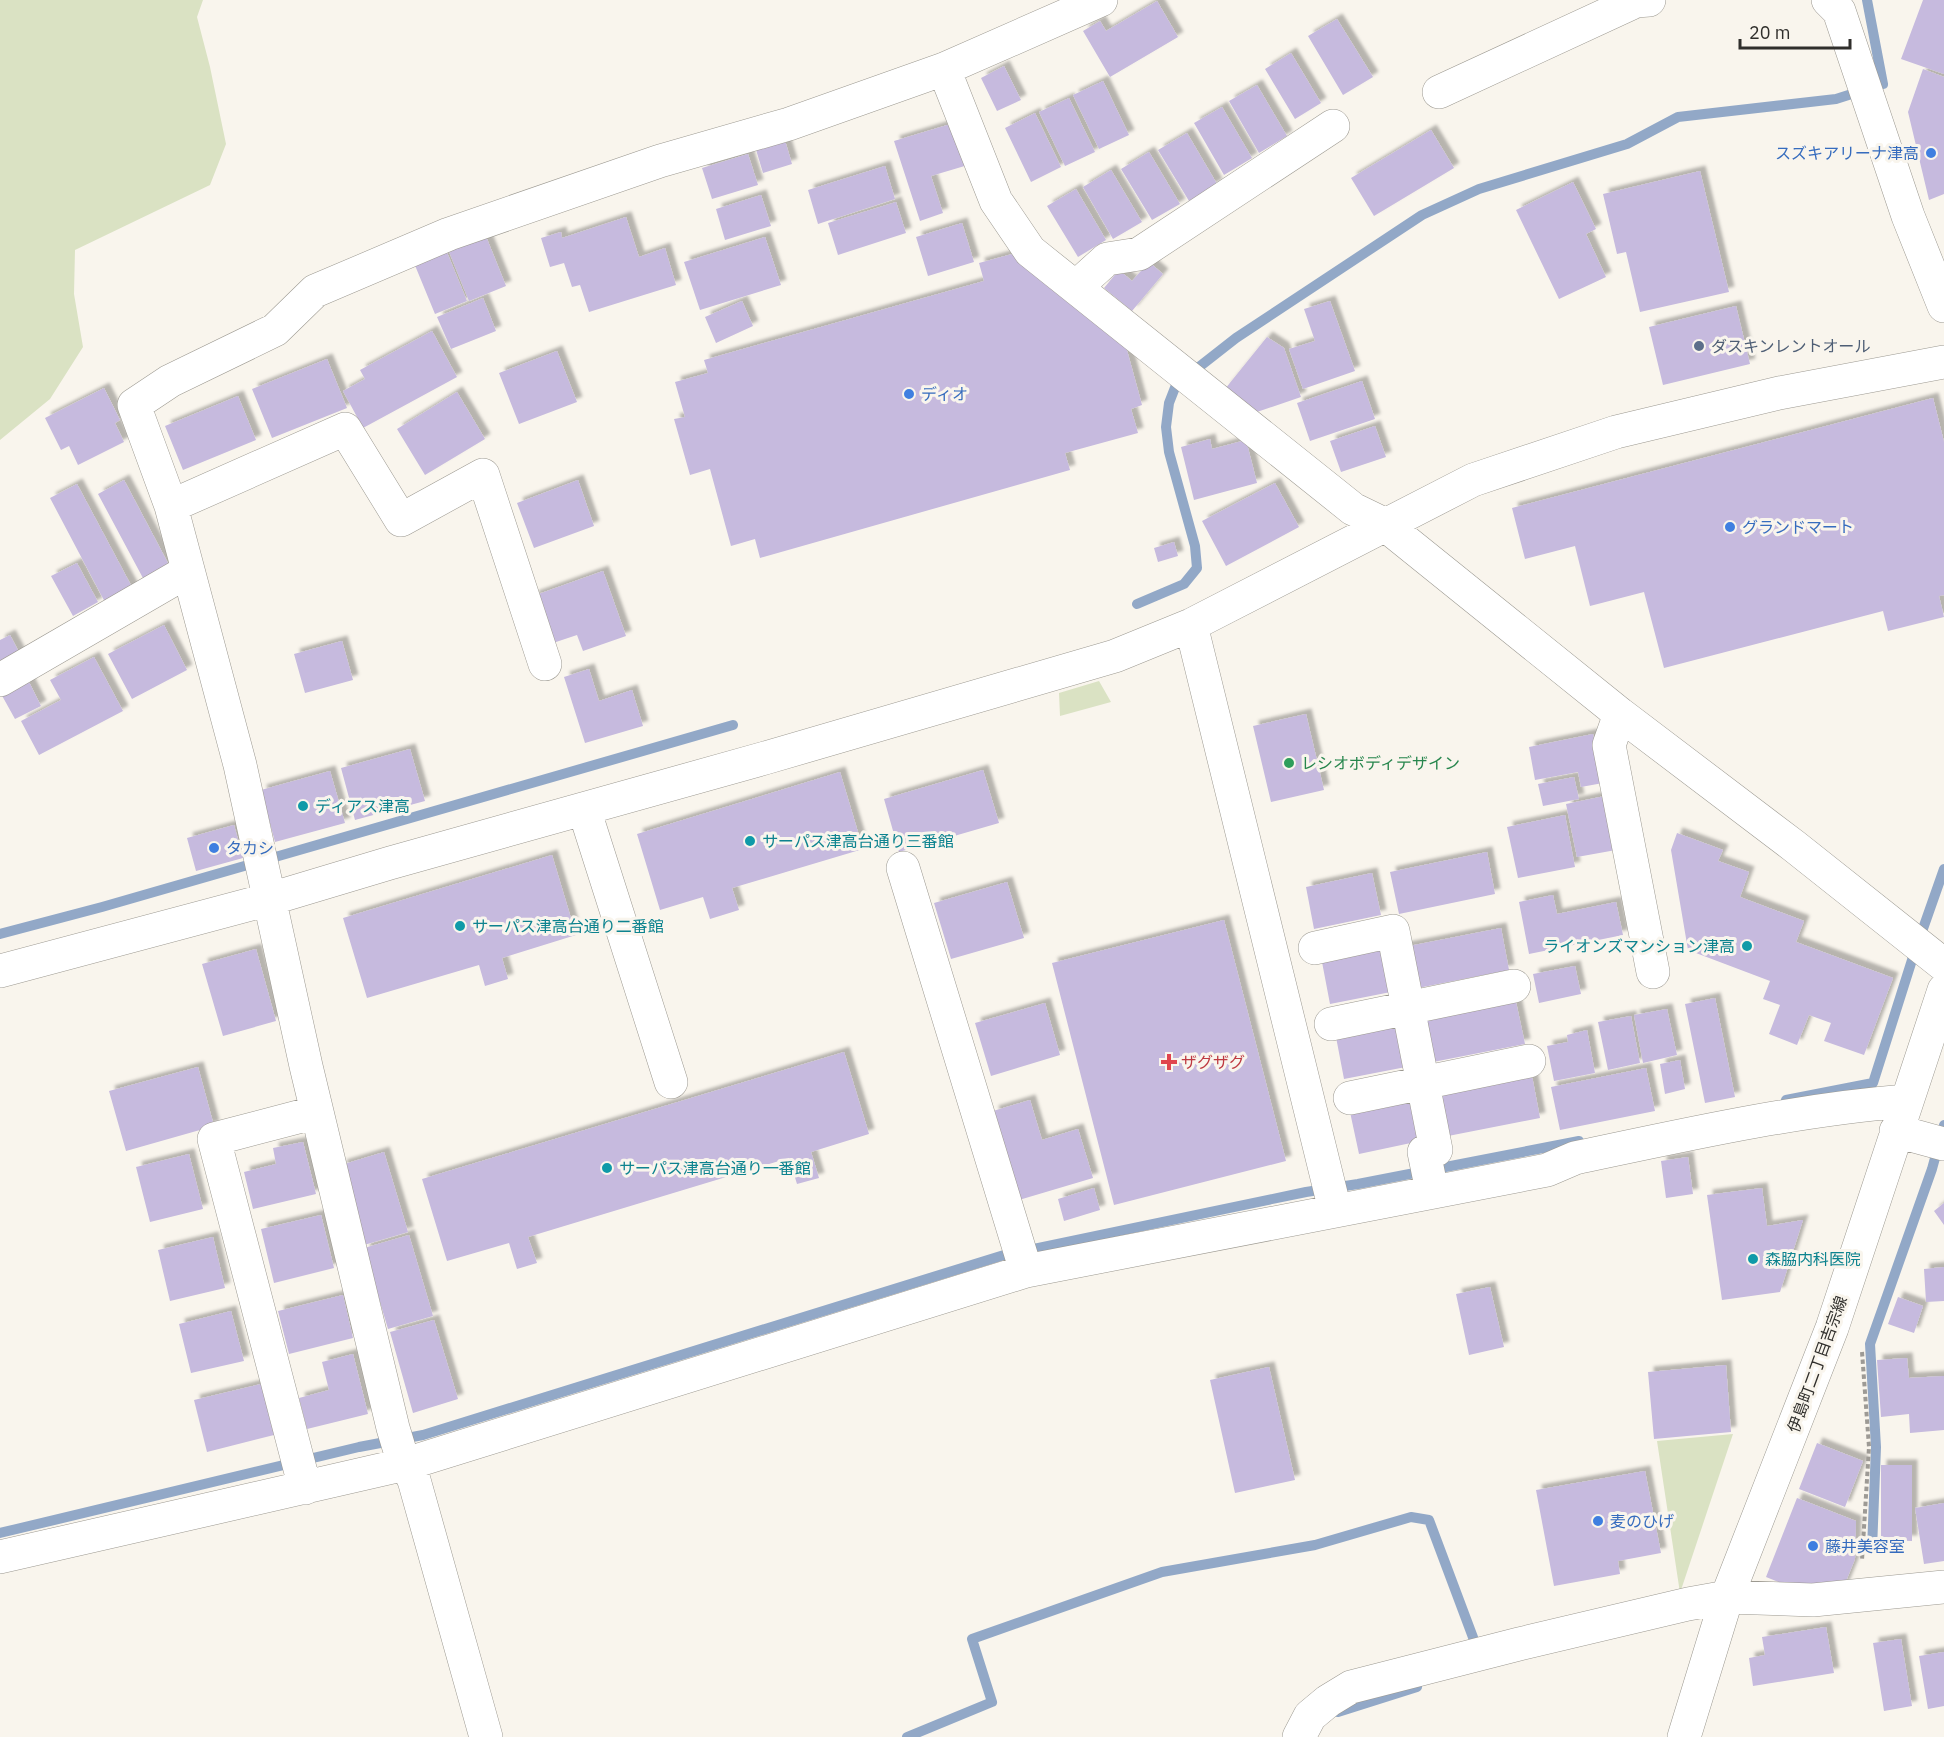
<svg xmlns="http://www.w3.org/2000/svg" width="1944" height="1737" font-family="'IBM Plex Sans','Noto Sans JP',sans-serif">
<defs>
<filter id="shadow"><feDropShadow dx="5.5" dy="-5.5" stdDeviation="1.5" flood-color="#0004"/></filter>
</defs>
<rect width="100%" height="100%" fill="#f9f5ed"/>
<path fill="#dae2c3" d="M0 0H203L197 17 210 67 226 144 210 185 75 250 74 294 83 347 50 399 0 440Z
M1099 681 1111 702 1060 716 1059 693Z
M1733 1434 1680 1593 1657 1441Z"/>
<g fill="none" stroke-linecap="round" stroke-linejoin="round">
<path stroke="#92a8c7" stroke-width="10" d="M1137 604 1184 584 1197 568 1195 546 1169 452 1166 427 1169 403 1176 385 1236 338 1422 215 1479 189 1627 144 1678 117 1836 99 1883 84 1867 0
M0 934 102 907 733 725
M1786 1100 1873 1083 1912 960 1944 869
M0 1533 359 1447 423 1435 1004 1255 1306 1192 1358 1184 1579 1141
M1872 1549 1876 1447 1870 1344 1932 1169 1944 1125
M1338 1712 1417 1687
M907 1737 992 1702 972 1639 1162 1572 1315 1545 1411 1517 1429 1520 1474 1640"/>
</g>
<path fill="#c6bade" filter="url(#shadow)" d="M1923 0H1944V74L1901 59Z
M1157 1 1178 37 1110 77 1083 31 1100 21 1106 31Z
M1337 19 1373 77 1343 95 1308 36Z
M1291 53 1321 103 1295 119 1265 69Z
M1004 66 1021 100 997 111 981 78Z
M1923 69 1944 77V194L1929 200 1908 112Z
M1103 81 1129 135 1099 149 1073 95Z
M1257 85 1287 136 1259 153 1229 101Z
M1069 98 1095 152 1065 166 1039 112Z
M1222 107 1252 158 1224 175 1194 123Z
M1035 113 1061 167 1031 182 1005 128Z
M954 123 968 165 931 176 943 213 920 221 894 141Z
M1431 130 1454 168 1374 216 1351 178Z
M1187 133 1217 184 1189 201 1158 150Z
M783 134 792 164 763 173 754 143Z
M1149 152 1180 204 1152 220 1121 169Z
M748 154 758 185 712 199 702 168Z
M885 166 895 199 818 224 808 190Z
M1111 170 1142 222 1113 239 1083 187Z
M1700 171 1729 292 1640 312 1626 252 1617 254 1603 194Z
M1573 182 1596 229 1586 234 1606 277 1559 299 1516 210Z
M1076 189 1106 240 1078 257 1047 206Z
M761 195 771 226 725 240 716 209Z
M896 202 906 233 838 255 828 223Z
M626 217 639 257 665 248 676 285 589 312 580 285 572 287 564 263 550 267 541 238 561 232 562 238Z
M962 223 974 262 928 276 916 237Z
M485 234 506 286 469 301 448 249Z
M765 237 781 285 700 310 684 262Z
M446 250 467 301 435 314 414 263Z
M1016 253 1125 343 1142 405 1131 409 1138 433 1065 453 1070 470 760 558 755 539 731 546 710 469 690 475 674 419 685 417 675 382 708 373 704 360 984 281 979 263Z
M1149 262 1163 274 1132 311 1104 288 1119 270 1132 281Z
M483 298 496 331 451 349 437 317Z
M742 301 753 326 716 343 705 317Z
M1330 301 1355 371 1303 389 1289 349 1315 341 1304 309Z
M1736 306 1750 364 1663 385 1649 327Z
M432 331 457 377 363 428 343 391 365 379 360 370Z
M1267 337 1284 348 1301 397 1254 413 1225 389Z
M557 351 577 402 519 424 499 373Z
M327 359 347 408 272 438 252 389Z
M1362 381 1375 419 1310 441 1297 403Z
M104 388 120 420 115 423 124 442 78 465 69 446 61 450 45 418Z
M457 392 485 439 425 475 397 429Z
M238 396 256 440 183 470 165 426Z
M1933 398 1944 442V595L1939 596 1944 617 1888 631 1883 611 1664 668 1644 592 1590 606 1575 546 1525 559 1512 508Z
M1375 426 1386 457 1341 472 1330 441Z
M1210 439 1212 449 1246 440 1257 483 1194 500 1181 447Z
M124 480 170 567 144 580 98 494Z
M578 480 594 526 534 548 517 503Z
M1275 483 1299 527 1226 566 1202 521Z
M77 484 133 589 106 604 50 498Z
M1174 542 1178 556 1158 562 1154 548Z
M77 563 98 602 73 616 51 576Z
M603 571 626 636 583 651 577 635 550 644 533 596Z
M164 625 187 670 132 699 108 654Z
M10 635 21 656 0 667V640Z
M342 641 353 680 305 693 294 654Z
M94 657 123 711 39 755 21 721 61 700 50 680Z
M589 669 599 701 632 690 643 726 585 743 564 677Z
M26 676 41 706 15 719 0 692Z
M1306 714 1324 790 1271 802 1253 726Z
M1593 734 1603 783 1581 787 1578 772 1535 780 1529 747Z
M410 749 425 801 355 820 341 768Z
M983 770 999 823 899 852 884 799Z
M330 771 345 823 275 842 261 790Z
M840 772 863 849 732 888 739 910 710 919 703 897 660 910 637 834Z
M1574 777 1579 799 1543 806 1538 784Z
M1605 796 1616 850 1577 857 1566 804Z
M1565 815 1575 867 1518 878 1507 827Z
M234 825 243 858 196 871 187 838Z
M1677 833 1723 850 1718 861 1749 872 1740 897 1804 921 1796 942 1893 978 1864 1055 1824 1041 1831 1023 1809 1015 1797 1045 1769 1034 1780 1005 1763 999 1770 981 1688 950 1671 850Z
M1487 852 1495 894 1399 914 1390 872Z
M552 855 576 935 502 958 508 979 485 986 479 965 367 998 343 918Z
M1372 873 1381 915 1314 929 1306 887Z
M1007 882 1024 938 951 959 934 903Z
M1553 895 1557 914 1616 902 1623 935 1529 954 1519 902Z
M1224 920 1286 1161 1114 1205 1052 963Z
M1501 928 1509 970 1413 989 1404 947Z
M256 949 276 1021 223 1036 202 964Z
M1388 949 1396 991 1330 1004 1322 962Z
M1575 966 1581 994 1539 1003 1533 974Z
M1715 998 1735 1097 1705 1103 1685 1004Z
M1516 1002 1525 1044 1428 1063 1420 1021Z
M1045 1003 1060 1055 991 1076 975 1023Z
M1667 1009 1677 1055 1643 1063 1634 1015Z
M1631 1016 1640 1063 1608 1070 1598 1022Z
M1403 1024 1411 1066 1344 1079 1336 1037Z
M1587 1030 1595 1073 1554 1081 1547 1046 1568 1042 1567 1035Z
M844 1052 869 1134 811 1152 819 1178 797 1184 789 1158 528 1237 537 1263 517 1269 509 1243 447 1261 422 1179Z
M1680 1060 1685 1089 1665 1094 1660 1064Z
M198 1067 214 1126 126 1151 109 1091Z
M1646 1068 1655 1111 1560 1130 1551 1087Z
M1532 1076 1540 1118 1443 1137 1435 1095Z
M1417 1098 1425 1140 1359 1154 1350 1112Z
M1030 1100 1042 1140 1078 1129 1093 1178 1019 1200 993 1111Z
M303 1142 316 1194 253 1209 244 1172 276 1164 273 1148Z
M384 1152 408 1232 364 1245 341 1165Z
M189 1154 203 1209 150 1222 136 1167Z
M1688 1157 1693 1194 1666 1198 1661 1161Z
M1094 1188 1100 1210 1064 1221 1058 1199Z
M1762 1188 1767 1226 1803 1220 1780 1292 1722 1300 1707 1195Z
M1944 1203V1225L1934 1211Z
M321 1215 334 1268 274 1283 261 1229Z
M409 1235 433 1316 388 1329 364 1248Z
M213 1237 225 1288 170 1301 158 1250Z
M1944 1267V1301L1926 1302 1924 1269Z
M1490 1287 1504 1347 1469 1355 1456 1294Z
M343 1295 353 1338 289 1354 278 1311Z
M1898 1297 1923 1306 1914 1333 1888 1324Z
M231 1311 244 1361 191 1373 179 1324Z
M434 1320 458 1399 413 1413 390 1332Z
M353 1354 368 1414 307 1429 299 1398 329 1390 322 1362Z
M1907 1358 1909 1378 1944 1376V1430L1910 1433 1909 1414 1881 1417 1877 1360Z
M1726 1365 1731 1432 1654 1439 1648 1372Z
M1269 1367 1295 1480 1235 1493 1210 1380Z
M261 1384 274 1435 207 1452 194 1400Z
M1817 1443 1863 1461 1845 1507 1799 1489Z
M1881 1465H1912V1541L1881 1540Z
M1645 1471 1661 1553 1618 1561 1620 1574 1554 1586 1536 1490Z
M1797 1498 1856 1521 1855 1559 1844 1586 1799 1590 1766 1577Z
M1944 1503V1561L1924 1564 1915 1508Z
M1826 1627 1834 1673 1753 1686 1749 1658 1765 1655 1762 1637Z
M1901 1639 1912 1706 1884 1711 1873 1643Z
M1944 1652V1706L1928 1709 1919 1656Z"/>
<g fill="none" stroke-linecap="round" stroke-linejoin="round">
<defs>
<path id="minor" d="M1828 0 1839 11 1908 216 1944 306
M944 69 996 201 1030 251 1353 509 1384 524 1620 714 1794 846 1944 965
M1439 92 1636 1 1649 0
M1076 287 1107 259 1139 254 1333 126
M171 506 345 429 401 520 483 475 545 664
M1191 625 1335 1210
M0 680 188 571
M1620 714 1609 745 1653 972
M584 809 671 1082
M903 868 1026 1271
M1315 948 1393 931 1436 1150 1424 1152 1432 1191
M0 971 270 899 390 863 765 758 1115 656 1191 625 1473 480 1616 432 1779 393 1944 362
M1331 1024 1514 986
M1350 1098 1529 1061
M1896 1131 1944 1144
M305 1488 214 1139 317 1112
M0 1557 406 1464 1026 1271 1547 1170 1575 1158C1684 1135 1794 1110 1906 1101
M486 1737 414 1480 400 1451 393 1428 306 1066 240 765 171 506 134 405 170 381 275 330 315 291 449 234 660 161 789 124 944 69 1101 0
M1299 1737 1310 1716 1328 1701 1351 1687 1519 1644 1688 1604 1727 1597 1813 1600 1944 1587
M1684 1737 1727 1597 1832 1328 1944 990"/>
</defs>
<use href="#minor" stroke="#9c9991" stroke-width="34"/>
<path stroke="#9d9a95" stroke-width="4" stroke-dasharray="4.5 3" stroke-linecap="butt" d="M1862 1352 1869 1447 1862 1560"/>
<use href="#minor" stroke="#fff" stroke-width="33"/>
</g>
<g fill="#3f7fe0" stroke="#f9f5ed" stroke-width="2">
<circle cx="1931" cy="153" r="6"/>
<circle cx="909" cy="394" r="6"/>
<circle cx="1730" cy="527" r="6"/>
<circle cx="214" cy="848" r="6"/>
<circle cx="1598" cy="1521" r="6"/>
<circle cx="1813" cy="1546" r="6"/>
</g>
<circle fill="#5c6f8a" stroke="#f9f5ed" stroke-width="2" cx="1699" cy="346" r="6"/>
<circle fill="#2e9e5b" stroke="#f9f5ed" stroke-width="2" cx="1289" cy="763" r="6"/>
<g fill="#0f9aa8" stroke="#f9f5ed" stroke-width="2">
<circle cx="303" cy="806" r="6"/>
<circle cx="750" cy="841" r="6"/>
<circle cx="460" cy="926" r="6"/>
<circle cx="1747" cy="946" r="6"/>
<circle cx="607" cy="1168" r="6"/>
<circle cx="1753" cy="1259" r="6"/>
</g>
<path fill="#e0444e" stroke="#f9f5ed" stroke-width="2" d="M1166 1053h6v6h6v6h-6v6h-6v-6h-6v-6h6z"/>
<g text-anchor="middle" stroke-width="6" stroke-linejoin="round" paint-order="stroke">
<g font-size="16" fill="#366cbe" stroke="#f9f5ed" text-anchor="start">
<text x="1919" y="159" text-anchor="end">スズキアリーナ津高</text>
<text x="921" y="400">ディオ</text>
<text x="1742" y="533">グランドマート</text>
<text x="226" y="854">タカシ</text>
<text x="1610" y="1527">麦のひげ</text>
<text x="1825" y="1552">藤井美容室</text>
</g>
<g font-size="16" fill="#4e5e75" stroke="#f9f5ed" text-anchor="start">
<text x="1711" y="352">ダスキンレントオール</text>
</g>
<g font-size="16" fill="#27864d" stroke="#f9f5ed" text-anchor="start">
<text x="1301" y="769">レシオボディデザイン</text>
</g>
<g font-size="16" fill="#0d838f" stroke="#f9f5ed" text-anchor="start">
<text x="315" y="812">ディアス津高</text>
<text x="762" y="847">サーパス津高台通り三番館</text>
<text x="472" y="932">サーパス津高台通り二番館</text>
<text x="1735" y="952" text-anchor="end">ライオンズマンション津高</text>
<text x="619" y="1174">サーパス津高台通り一番館</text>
<text x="1765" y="1265">森脇内科医院</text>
</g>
<g font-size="16" fill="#be3a42" stroke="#f9f5ed" text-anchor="start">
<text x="1181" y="1068">ザグザグ</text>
</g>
<g font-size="16" fill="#302f2c" stroke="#f9f5ed">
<text transform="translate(1817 1364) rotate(-70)" y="6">伊島町二丁目吉宗線</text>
</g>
</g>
<path d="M1740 39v9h110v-9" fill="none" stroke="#302f2c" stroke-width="3"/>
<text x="1749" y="39" font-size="18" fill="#302f2c" stroke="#f9f5ed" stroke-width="4.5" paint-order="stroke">20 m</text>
</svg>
